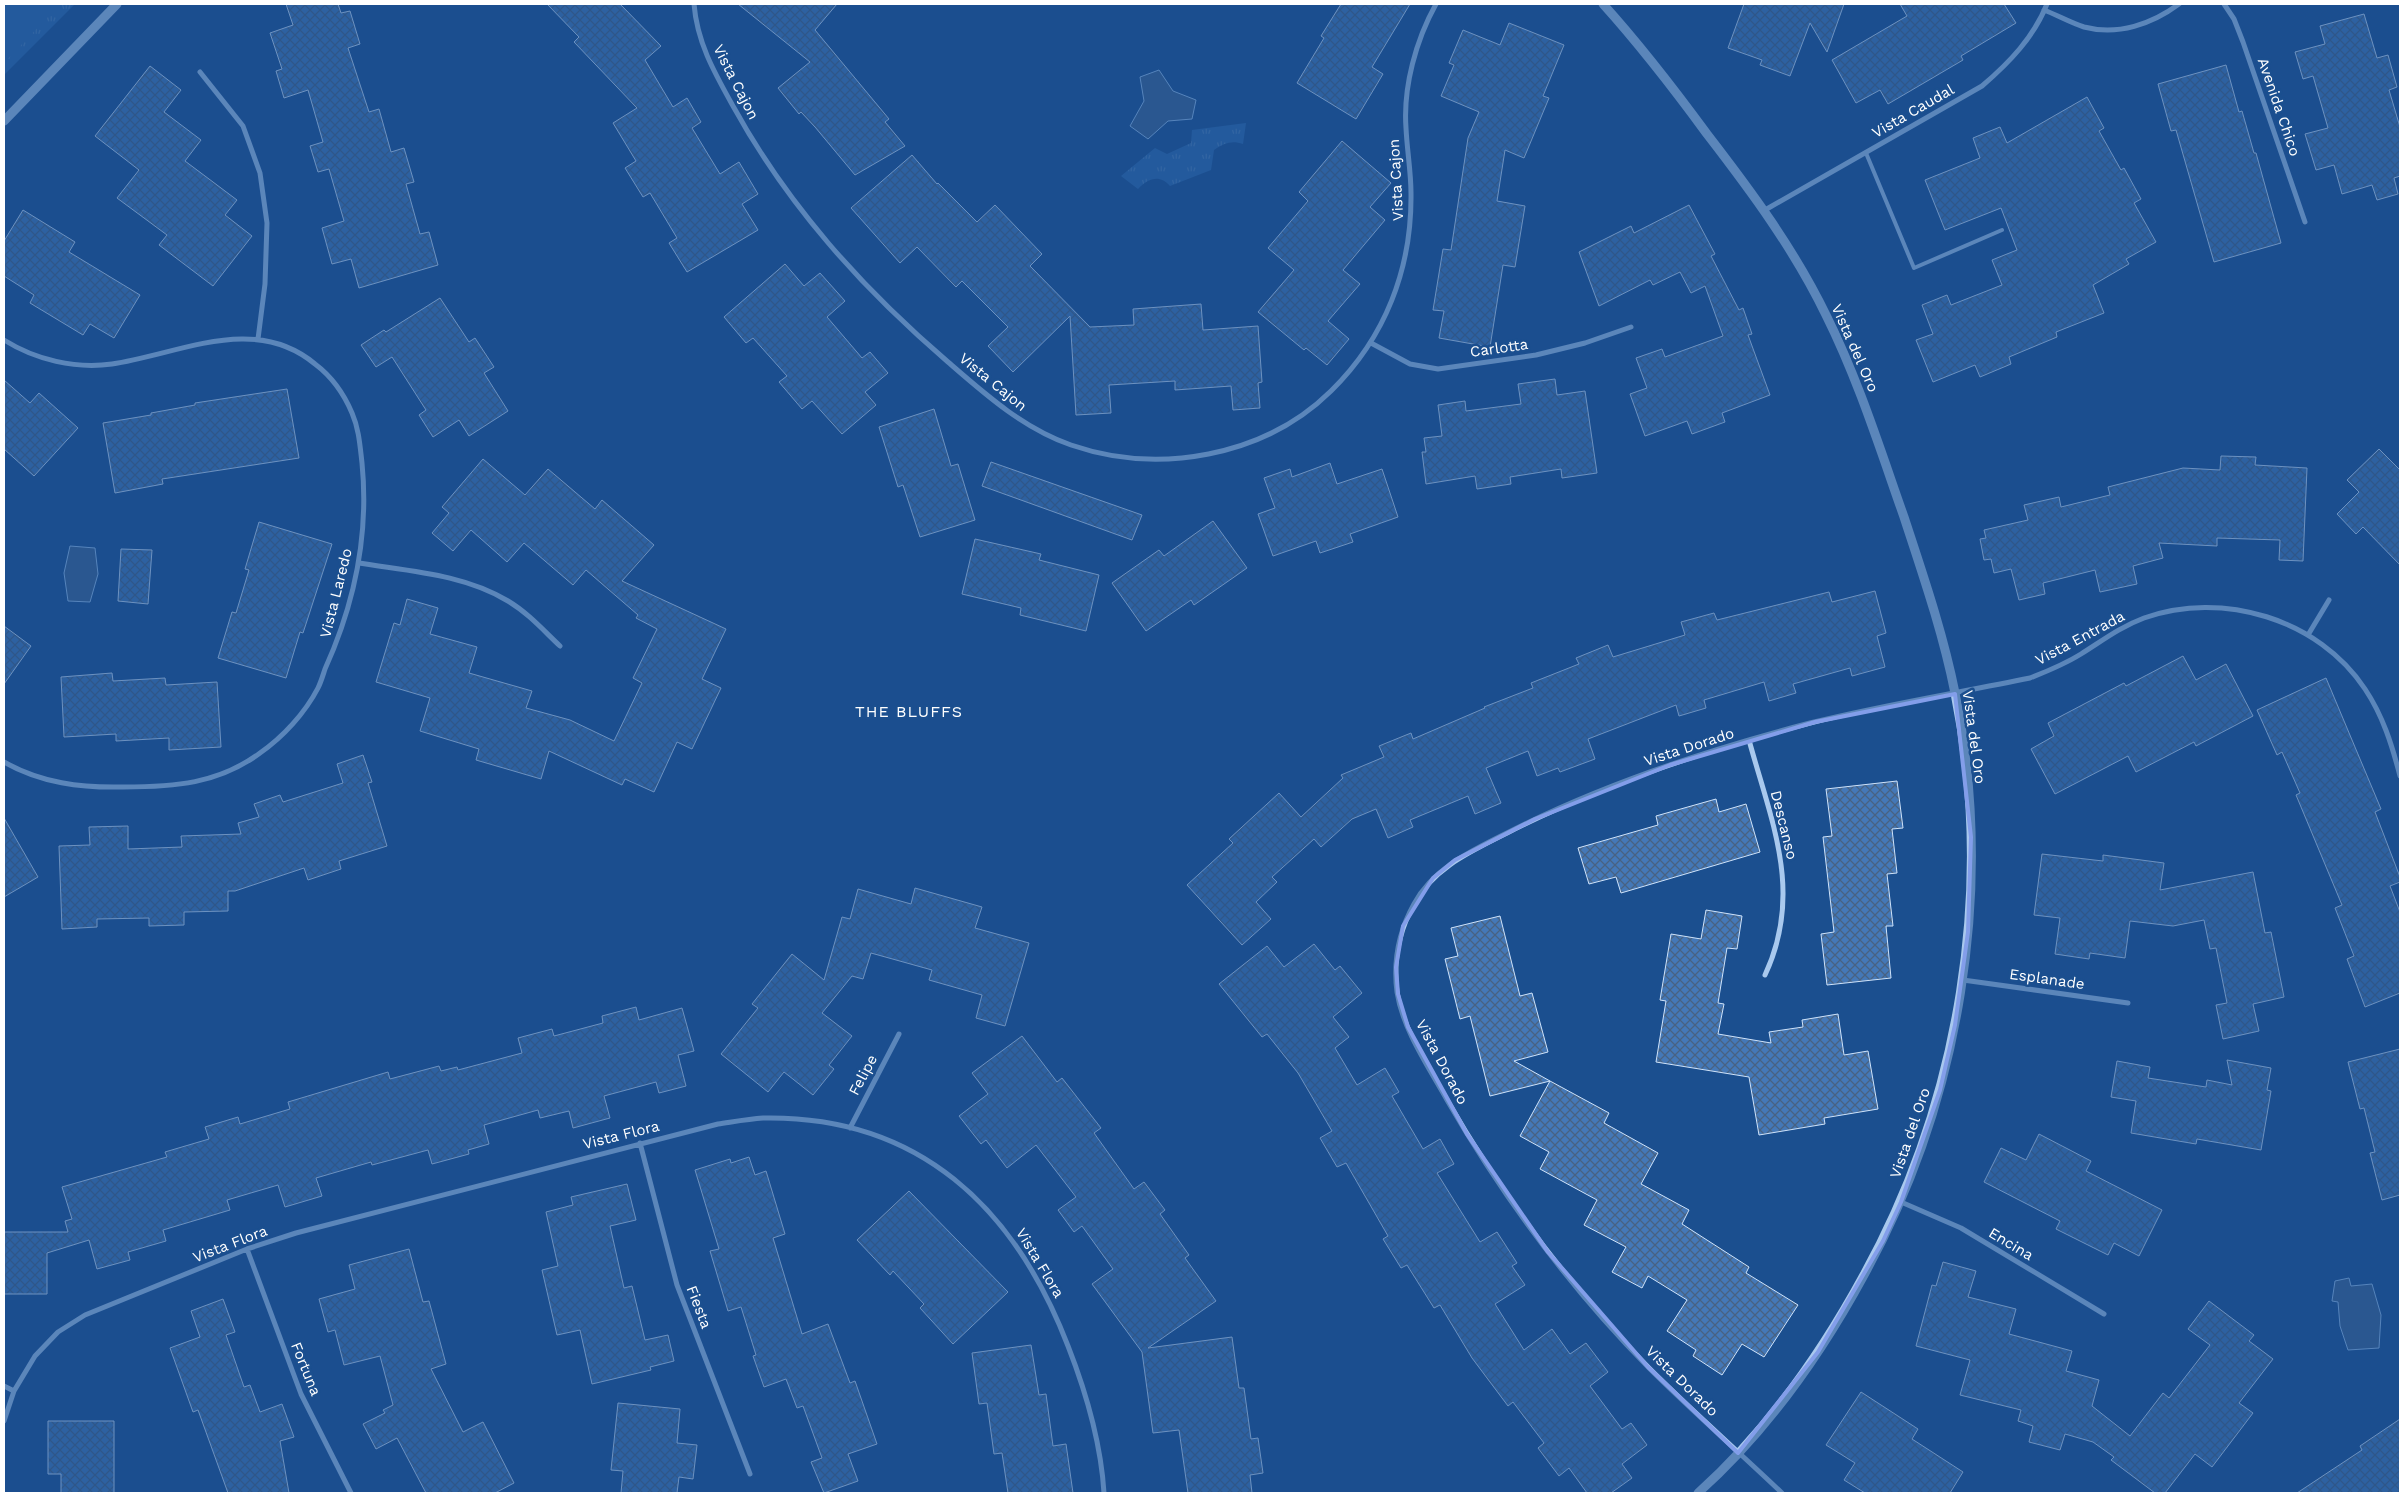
<svg xmlns="http://www.w3.org/2000/svg" width="2404" height="1497" font-family="'Work Sans',sans-serif">
<defs>
<pattern id="grass-tufts" width="24" height="20" patternUnits="userSpaceOnUse" patternTransform="scale(1.25)"><rect width="24" height="20" fill="#2e69ad"/><path d="M3 7l-1-3M5 7V3M7 7l1-3M15 17l-1-3M17 17v-4M19 17l1-3" fill="none" stroke="#4d80b9"/></pattern>
<pattern id="building-cross-hatch" width="8" height="8" patternUnits="userSpaceOnUse" patternTransform="scale(1.25)"><rect width="8" height="8" fill="#4478b7"/><path d="M0 0l8 8M0 8l8-8" fill="none" stroke="#486282"/></pattern>
</defs>
<rect width="100%" height="100%" fill="#1b4f8f"/>
<path fill="url(#grass-tufts)" d="M4 4H75L4 75Z
M1246 123 1243 144C1232 140 1224 143 1214 150L1211 170 1170 186C1160 174 1148 178 1138 189L1121 176 1155 148 1167 154 1191 143 1192 130Z"/>
<path fill="#2e69ad" d="M4 4H60L4 63Z"/>
<path fill="#3c6290" stroke="#9cc4f0" d="M1159 70 1173 91 1196 100 1192 119 1168 121 1148 139 1130 126 1144 101 1140 77Z
M70 546 95 548 98 574 90 602 68 601 64 573Z
M2349 1278 2351 1286 2372 1284 2381 1315 2379 1348 2348 1350 2340 1326 2338 1302 2332 1301 2335 1281Z"/>
<path fill="url(#building-cross-hatch)" stroke="#cfe3fa" d="M286 4H338L341 13 350 11 360 44 348 48 369 112 379 109 391 152 404 148 414 182 406 184 420 234 429 232 438 265 359 288 351 259 332 264 322 228 344 221 329 169 318 172 310 146 323 142 308 90 284 98 276 71 282 69 270 33 293 25Z
M547 4H620L661 46 645 60 673 107 687 98 701 122 692 128 720 174 739 162 758 194 742 204 758 230 687 272 669 243 677 238 650 193 643 197 625 168 636 161 613 123 637 108 574 42 579 37Z
M738 4H837L815 30 889 119 885 122 905 146 855 175 815 127 801 112 799 114 778 88 810 62Z
M1341 4H1410L1372 67 1383 74 1356 119 1297 83 1324 38 1321 36Z
M1744 4H1844L1827 52 1810 23 1790 76 1760 65 1762 60 1728 48Z
M1900 4H2004L2016 23 1961 56 1963 60 1888 104 1880 90 1856 103 1832 60 1907 16Z
M2364 14 2377 58 2388 55 2397 87 2389 90 2400 127V176L2394 178 2398 194 2377 200 2372 185 2342 194 2334 165 2316 170 2305 134 2328 128 2313 76 2303 79 2295 52 2325 44 2320 26Z
M1509 23 1564 45 1543 96 1549 98 1524 158 1505 150 1497 201 1525 206 1515 267 1503 265 1490 347 1439 338 1444 311 1433 310 1443 249 1451 250 1468 138 1479 112 1441 96 1454 65 1449 63 1463 30 1500 45Z
M2226 65 2239 112 2242 111 2254 153H2256L2281 243 2214 262 2176 130 2171 131 2158 84Z
M150 66 181 90 164 112 201 140 185 161 237 200 225 215 252 236 213 286 159 245 167 235 117 198 139 170 95 136Z
M2087 97 2104 128 2099 131 2121 170 2124 168 2141 199 2134 203 2156 242 2126 259 2129 264 2093 285 2104 313 2056 332 2057 337 2009 357 2011 364 1980 377 1975 365 1933 382 1916 340 1933 334 1922 305 1947 295 1951 305 2002 285 1992 260 2017 250 2001 208 1945 230 1925 180 1980 158 1973 138 2000 127 2007 143Z
M1342 141 1391 183 1370 207 1385 220 1343 270 1360 284 1328 321 1349 339 1327 365 1306 348 1304 350 1258 312 1294 270 1268 248 1308 201 1299 192Z
M912 155 937 184 938 183 977 222 995 205 1042 254 1030 266 1090 327 1134 325 1133 309 1201 304 1203 330 1258 326 1262 382 1258 383 1260 408 1233 410 1231 386 1175 390V381L1109 385 1111 413 1076 415 1070 316 1013 372 988 346 1008 327 962 281 956 287 917 247 900 263 851 208Z
M1689 205 1715 254 1711 256 1739 310 1743 308 1752 334 1748 335 1770 395 1722 413 1725 422 1692 434 1687 421 1645 436 1630 394 1647 388 1636 358 1662 349 1665 357 1723 336 1705 286 1691 293 1680 272 1653 285 1650 280 1599 306 1579 252 1631 226 1634 233Z
M23 210 75 242 69 252 140 295 114 338 90 324 83 335 30 303 34 295 4 276V241Z
M785 264 804 286 820 273 845 301 827 317 862 358 870 352 888 373 865 392 876 405 842 434 812 401 802 409 779 382 787 376 753 338 746 343 724 317Z
M440 298 469 342 475 338 494 367 484 373 508 411 469 436 459 420 433 437 419 415 426 410 392 357 376 367 361 345 384 330 386 332Z
M1555 379 1557 395 1585 391 1597 473 1562 478 1561 469 1510 477 1511 484 1477 489 1475 476 1426 484 1422 452H1426L1424 438 1442 436 1438 405 1465 401 1466 411 1521 404 1518 384Z
M4 380 30 403 39 393 78 428 34 476 4 449Z
M287 389 299 458 162 479 163 484 115 493 103 423 151 415V413L195 405V403Z
M934 409 951 466 958 464 975 520 920 537 903 485 898 487 879 427Z
M2379 449 2400 470V565L2363 527 2356 534 2337 514 2359 492 2347 480Z
M2221 456 2256 457 2255 465 2307 468 2303 561 2279 560 2280 540 2217 538V546L2159 543 2163 558 2133 566 2137 584 2100 592 2095 570 2043 583 2045 594 2019 600 2011 569 1994 573 1991 559 1984 560 1980 539 1986 538 1984 530 2028 520 2024 505 2059 497 2061 507 2110 495 2108 487 2183 468 2220 470Z
M483 459 525 495 548 469 595 509 602 500 654 545 622 581 726 629 702 679 721 688 692 749 677 742 654 792 625 779 622 785 549 751 541 779 476 760 479 749 420 731 430 698 376 682 394 623 400 625 407 599 438 608 430 634 477 647 469 673 532 691 526 708 570 720 614 741 642 683 633 678 657 629 636 618 638 615 586 570 573 585 524 543 507 562 471 530 453 551 432 533 449 513 442 507Z
M991 462 1142 515 1132 540 982 486Z
M1330 463 1337 484 1382 469 1398 517 1350 534 1353 542 1320 553 1316 541 1273 556 1258 514 1275 508 1264 478 1290 469 1292 477Z
M1213 521 1247 568 1194 605 1191 600 1146 631 1112 583 1159 550 1164 556Z
M259 522 332 544 303 633 300 632 286 678 218 658 232 612 236 613 249 570 245 569Z
M975 539 1041 554 1039 560 1099 575 1086 631 1020 615 1021 608 962 594Z
M121 549 152 550 148 604 118 601Z
M1875 591 1886 633 1877 636 1885 667 1852 676 1850 668 1793 684 1796 693 1769 701 1764 682 1704 700 1706 708 1679 716 1676 705 1588 739 1595 759 1560 772 1558 768 1537 776 1528 751 1486 768 1501 803 1475 814 1468 796 1410 820 1413 827 1388 838 1376 809 1352 819 1321 847 1314 839 1272 877 1277 882 1256 902 1271 919 1242 945 1187 885 1233 843 1229 839 1279 793 1301 817 1343 778 1341 775 1384 757 1379 746 1411 733 1413 739 1485 708 1484 707 1533 688 1531 683 1579 664 1576 658 1608 645 1613 657 1685 635 1681 622 1714 613 1717 620 1829 592 1832 602Z
M4 626 31 646 4 684Z
M2183 656 2196 680 2226 664 2253 716 2196 746 2194 742 2136 772 2128 756 2055 794 2031 749 2054 736 2048 723 2124 683 2126 686Z
M112 673 113 681 165 678 166 685 217 682 221 747 169 750V738L116 741V734L64 737 61 677Z
M2326 678 2381 809 2375 812 2400 877V882L2390 886 2400 912V993L2365 1007 2347 959 2354 956 2335 908 2342 905 2296 795 2300 793 2282 752 2277 755 2257 710Z
M363 755 372 782 368 783 387 846 339 861 341 869 308 880 304 868 235 891H228V911L184 912V925L149 926V918L97 919V927L62 929 59 846 90 845 89 827 128 826V849L182 847 181 836 241 834 238 823 259 817 254 804 280 795 283 802 343 783 337 764Z
M1897 781 1903 828 1892 829 1897 873 1887 874 1893 926H1886L1891 978 1827 985 1821 934 1834 932 1823 837 1832 836 1826 789Z
M1716 799 1719 812 1746 804 1760 852 1621 893 1616 877 1589 884 1578 848 1658 825 1656 816Z
M4 818 38 877 4 897Z
M2042 854 2103 861V855L2164 863 2160 890 2253 872 2265 933 2271 932 2284 997 2253 1004 2259 1031 2223 1039 2216 1005 2227 1003 2216 948 2210 949 2204 920 2173 926 2130 921 2125 958 2090 953 2089 959 2055 954 2060 918 2034 915Z
M915 888 982 907 975 928 1029 943 1005 1026 976 1018 982 995 929 980 932 970 871 953 863 979 852 976 822 1013 852 1036 829 1065 834 1069 813 1095 784 1072 768 1092 721 1054 758 1008 752 1004 792 954 824 980 842 917 850 919 858 889 911 904Z
M1706 910 1742 916 1737 949 1727 948 1718 1003 1724 1004 1718 1034 1771 1043 1769 1032 1803 1027 1802 1020 1838 1014 1844 1055 1868 1051 1878 1109 1824 1118 1825 1124 1759 1135 1749 1077 1656 1062 1666 1001 1660 1000 1671 934 1701 939Z
M1500 916 1520 996 1532 993 1548 1052 1514 1061 1550 1081 1490 1096 1470 1016 1460 1019 1445 959 1458 956 1451 928Z
M1314 944 1335 970 1340 966 1362 993 1333 1017 1349 1037 1335 1048 1357 1085 1385 1068 1399 1092 1392 1096 1423 1149 1440 1139 1454 1164 1437 1173 1480 1242 1497 1232 1517 1263 1512 1266 1525 1285 1495 1304 1524 1350 1552 1329 1570 1354 1586 1343 1608 1372 1590 1386 1622 1429 1631 1423 1647 1445 1622 1464 1632 1478 1611 1493H1587L1569 1468 1559 1476 1538 1448 1544 1443 1513 1402 1508 1406 1472 1358 1440 1305 1434 1308 1407 1265 1401 1268 1383 1239 1388 1236 1346 1163 1337 1167 1320 1138 1332 1131 1298 1073 1267 1034 1262 1037 1219 984 1267 946 1284 967Z
M636 1007 639 1020 682 1008 694 1051 678 1055 686 1086 659 1093 656 1082 604 1096 610 1118 573 1128 569 1111 540 1118 538 1110 484 1125 489 1144 468 1150 469 1154 432 1164 428 1150 372 1165 371 1162 316 1178 322 1196 285 1207 278 1185 227 1200 230 1210 163 1230 166 1241 128 1252 130 1260 97 1269 89 1240 47 1253V1294H4V1232H68L65 1221 72 1219 62 1187 167 1157 165 1152 209 1139 205 1127 238 1117 240 1124 290 1109 288 1102 388 1072 390 1079 439 1066 441 1071 457 1067 458 1070 522 1053 518 1038 552 1029 554 1036 603 1023 602 1016Z
M1022 1036 1057 1082 1062 1078 1101 1128 1094 1133 1134 1189 1144 1182 1165 1210 1160 1214 1189 1255 1185 1258 1216 1301 1148 1348 1232 1337 1239 1388H1244L1251 1439 1258 1438 1263 1473 1250 1475 1252 1493H1188L1179 1430 1153 1433 1142 1352 1092 1284 1113 1269 1082 1226 1074 1232 1058 1210 1076 1197 1036 1145 1007 1168 986 1140 981 1144 959 1116 988 1094 972 1073Z
M2400 1049V1195L2382 1200 2370 1153 2375 1152 2364 1108 2360 1109 2348 1062Z
M2227 1060 2271 1068 2267 1090 2271 1091 2261 1150 2197 1139 2196 1144 2131 1133 2136 1101 2111 1097 2117 1061 2150 1067 2148 1078 2206 1087 2207 1080 2232 1085Z
M1550 1081 1609 1113 1604 1123 1658 1153 1641 1184 1689 1210 1682 1224 1749 1267 1746 1273 1798 1305 1764 1357 1742 1344 1722 1375 1693 1356 1696 1350 1667 1331 1687 1300 1648 1276 1642 1288 1612 1272 1626 1247 1584 1225 1597 1200 1540 1169 1549 1152 1520 1136Z
M2039 1134 2091 1161 2086 1171 2162 1210 2139 1256 2114 1243 2108 1255 2056 1229 2060 1221 1984 1182 2001 1148 2026 1160Z
M749 1157 755 1175 766 1171 785 1234 773 1238 802 1334 828 1324 850 1383 855 1381 877 1444 848 1454 858 1481 824 1493 811 1462 822 1458 803 1406 797 1408 786 1379 764 1387 753 1356 756 1355 741 1307 728 1311 710 1251 719 1249 695 1170 730 1159 731 1163Z
M627 1184 636 1220 610 1226 624 1288 632 1286 645 1340 668 1335 674 1361 650 1367 651 1370 592 1384 580 1330 557 1335 542 1270 558 1266 546 1212 573 1205 571 1197Z
M909 1191 1008 1292 953 1344 920 1308 924 1304 893 1271 890 1275 857 1240Z
M409 1249 423 1302 429 1301 446 1364 431 1369 463 1432 483 1422 514 1483 495 1493H426L397 1438 376 1449 363 1424 385 1413 383 1410 393 1405 380 1356 344 1365 335 1330 328 1332 319 1299 355 1289 349 1265Z
M1943 1262 1976 1271 1968 1297 2016 1309 2009 1334 2072 1351 2066 1371 2099 1380 2092 1406 2130 1436 2163 1393 2169 1398 2210 1345 2188 1329 2209 1301 2254 1335 2249 1341 2273 1359 2239 1403 2253 1413 2212 1467 2195 1454 2165 1493H2155L2111 1460 2114 1457 2093 1442 2065 1434 2060 1450 2029 1442 2033 1426 2018 1421 2021 1410 1960 1395 1970 1360 1916 1346 1932 1285 1936 1286Z
M223 1299 235 1332 226 1335 244 1387 250 1385 260 1412 282 1404 294 1437 280 1441 289 1493H228L198 1410 193 1412 170 1348 200 1337 191 1311Z
M1031 1345 1039 1395 1046 1394 1053 1446 1066 1444 1073 1493H1008L1002 1453 994 1454 987 1403 979 1404 972 1353Z
M1861 1392 1918 1429 1912 1439 1963 1472 1950 1493H1865L1844 1480 1855 1463 1826 1445Z
M618 1403 680 1409 677 1443 697 1445 693 1479 679 1477 677 1493H621L623 1471 611 1470Z
M2400 1419V1493H2297L2362 1450 2360 1446Z
M48 1421H114V1493H61V1474H48Z"/>
<g fill="none" stroke-linecap="round" stroke-linejoin="round">
<path stroke="#a9c9ee" stroke-width="4" d="M1866 153 1914 268 2002 230"/>
<path stroke="#a9c9ee" stroke-width="5" d="M694 4C697 42 714 72 733 106 788 206 862 288 948 362 986 395 1023 428 1071 445 1158 475 1264 457 1331 391 1385 338 1412 269 1411 193 1411 172 1407 150 1406 128 1403 87 1416 40 1436 4
M2224 4 2234 19 2243 42 2305 222
M2044 10C2057 15 2071 23 2084 27 2118 36 2152 24 2179 4
M200 72 243 126 260 173 267 223 265 284 258 339
M1765 210 1982 86C2009 63 2034 37 2047 4
M4 340C36 360 75 369 112 364 180 354 254 313 315 364 331 376 344 394 352 413 359 429 360 446 362 463 369 534 354 605 325 669 323 675 321 682 318 688 305 713 283 737 260 753 218 784 174 787 123 787 81 788 41 783 4 762
M1371 343 1410 364 1438 369 1536 355 1585 343 1631 327
M359 563C408 571 464 574 508 601 528 613 543 630 560 646
M2308 635 2329 600
M1749 740C1771 821 1804 892 1765 975
M1963 980 2128 1003
M850 1128 899 1034
M640 1143 677 1285 750 1474
M1901 1202 1961 1228 2104 1314
M247 1249 301 1394 351 1493
M4 1386 14 1391
M4 1421 14 1391 35 1356 58 1332 85 1315 247 1249 296 1233 718 1124C732 1122 748 1119 763 1118 919 1115 1015 1208 1068 1346 1086 1392 1101 1444 1104 1493
M1782 1493C1738 1451 1692 1411 1649 1368 1570 1288 1503 1197 1447 1100 1428 1066 1403 1030 1397 992 1393 961 1399 931 1414 904 1434 867 1472 851 1507 833 1603 784 1706 750 1810 723 1882 705 1957 693 2030 678 2048 671 2065 664 2081 654 2102 641 2120 627 2144 618 2222 590 2319 619 2365 689 2383 716 2392 745 2400 776"/>
<path stroke="#a9c9ee" stroke-width="9" d="M1603 4C1640 45 1674 89 1707 134 1751 191 1794 249 1826 315 1858 379 1880 449 1904 517 1923 575 1943 633 1955 693 1995 889 1960 1101 1864 1275 1820 1356 1766 1432 1698 1493
M4 121 117 4"/>
</g>
<path d="M0 0H2404V1497H0ZM1955 694 1971 837 1968 932 1955 1025 1940 1090 1901 1202 1883 1241 1818 1352 1738 1453 1648 1367 1548 1252 1467 1134 1408 1027 1398 994 1396 967 1403 926 1433 878 1455 860 1535 819 1670 765 1815 722Z" fill="#1b4f8f" fill-opacity=".55" fill-rule="evenodd"/>
<path fill="none" stroke="#839eea" stroke-width="4" stroke-linejoin="round" d="M1955 694 1971 837 1968 932 1955 1025 1940 1090 1901 1202 1883 1241 1818 1352 1738 1453 1648 1367 1548 1252 1467 1134 1408 1027 1398 994 1396 967 1403 926 1433 878 1455 860 1535 819 1670 765 1815 722Z"/>
<g text-anchor="middle" stroke-width="5" stroke-linejoin="round" paint-order="stroke">
<g font-size="15" fill="#fff" stroke="#1b4f8f">
<text transform="translate(736 82) rotate(63)" y="5">Vista Cajon</text>
<text transform="translate(2279 107) rotate(71)" y="5">Avenida Chico</text>
<text transform="translate(1913 111) rotate(-30)" y="5">Vista Caudal</text>
<text transform="translate(1396 180) rotate(-93)" y="5">Vista Cajon</text>
<text transform="translate(1499 348) rotate(-8)" y="5">Carlotta</text>
<text transform="translate(1855 348) rotate(66)" y="5">Vista del Oro</text>
<text transform="translate(993 382) rotate(39)" y="5">Vista Cajon</text>
<text transform="translate(336 593) rotate(-76)" y="5">Vista Laredo</text>
<text transform="translate(2080 638) rotate(-28)" y="5">Vista Entrada</text>
<text transform="translate(1974 737) rotate(82)" y="5">Vista del Oro</text>
<text transform="translate(1689 747) rotate(-18)" y="5">Vista Dorado</text>
<text transform="translate(1784 825) rotate(76)" y="5">Descanso</text>
<text transform="translate(2047 979) rotate(8)" y="5">Esplanade</text>
<text transform="translate(1442 1062) rotate(62)" y="5">Vista Dorado</text>
<text transform="translate(863 1075) rotate(-62)" y="5">Felipe</text>
<text transform="translate(1910 1133) rotate(-71)" y="5">Vista del Oro</text>
<text transform="translate(621 1135) rotate(-14)" y="5">Vista Flora</text>
<text transform="translate(230 1244) rotate(-21)" y="5">Vista Flora</text>
<text transform="translate(2011 1244) rotate(31)" y="5">Encina</text>
<text transform="translate(1040 1263) rotate(59)" y="5">Vista Flora</text>
<text transform="translate(699 1307) rotate(69)" y="5">Fiesta</text>
<text transform="translate(306 1369) rotate(68)" y="5">Fortuna</text>
<text transform="translate(1682 1381) rotate(44)" y="5">Vista Dorado</text>
</g>
<g font-size="16" letter-spacing="1" fill="#fff" stroke="#1b4f8f">
<text x="909" y="717">THE BLUFFS</text>
</g>
</g>
<rect width="2404" height="1497" fill="none" stroke="#ffffff" stroke-width="10"/>
</svg>
